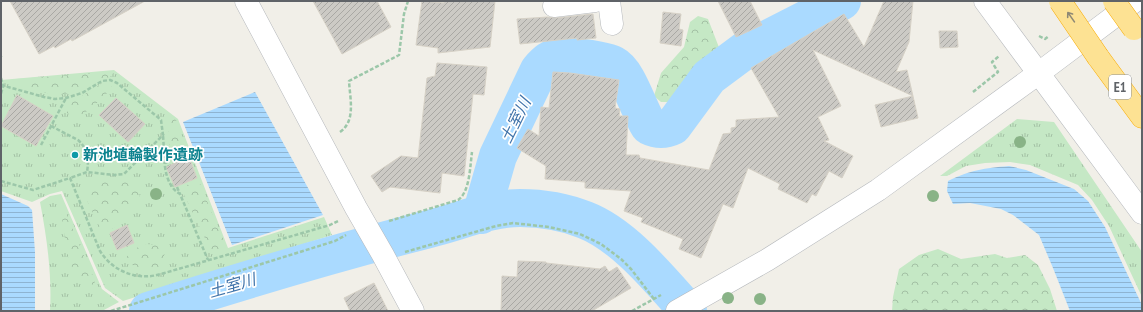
<svg xmlns="http://www.w3.org/2000/svg" width="1143" height="312" font-family="'PT Sans Narrow','Noto Sans JP',sans-serif">
<defs>
<pattern id="grass-tufts" width="24" height="20" patternUnits="userSpaceOnUse"><rect width="24" height="20" fill="#c5e8c5"/><path d="M3 7l-1-3M5 7V3M7 7l1-3M15 17l-1-3M17 17v-4M19 17l1-3" fill="none" stroke="#a3c0a4"/></pattern>
<pattern id="forest-crowns" width="20" height="18" patternUnits="userSpaceOnUse"><rect width="20" height="18" fill="#c5e8c5"/><path d="M2 6a3 3 0 1 1 6 0M12 15a3 3 0 1 1 6 0" fill="none" stroke="#a3c0a4"/></pattern>
<pattern id="water-rules" width="6" height="5" patternUnits="userSpaceOnUse"><rect width="6" height="5" fill="#aadaff"/><path d="M0 2.5h6" fill="none" stroke="#8eb4d2"/></pattern>
<pattern id="building-hatch" width="6" height="6" patternUnits="userSpaceOnUse"><rect width="6" height="6" fill="#cccac5"/><path d="M-1 1l2-2M0 6l6-6M5 7l2-2" fill="none" stroke="#a9a8a4"/></pattern>
</defs>
<rect width="100%" height="100%" fill="#f1efe8"/>
<path fill="url(#grass-tufts)" d="M114 70 178 119 228 248 324 217 332 235 123 301 105 288 62 191 50 194 32 202 1 191V80Z
M1017 119 1054 122 1142 252V297L1109 226 1092 200 1078 185 1030 165 1010 162 985 163 966 166 947 176H940Z
M61 194 102 289 119 302 102 311H50C52 275 47 238 40 202L50 196Z"/>
<path fill="url(#forest-crowns)" d="M698 16 708 19 720 50 695 74 673 102H661L654 96 661 73 684 47 690 22Z
M114 72 110 77C100 79 92 84 82 89 68 96 52 95 37 91 28 89 22 87 16 79Z
M104 82 112 83 111 89C104 96 85 116 75 117 72 117 70 115 67 113V106L70 100 82 96Z
M168 115 176 120 189 154 171 162 169 133 165 119Z
M131 178 140 196C137 202 135 209 128 213 119 217 118 213 116 226L109 231 102 232 83 192C88 187 94 181 102 181 113 180 121 184 131 178Z
M198 180 227 248 213 253 211 251 181 188Z
M63 206 95 282 93 285C88 282 79 279 75 273 65 258 65 228 60 210Z
M146 244 157 245 162 248C173 275 135 275 126 258 131 250 138 247 146 244Z
M938 249 961 259 995 254 1007 258 1025 255 1038 265 1050 289 1057 311H892L893 297 899 269 919 255Z"/>
<path fill="url(#water-rules)" d="M255 92 323 215 232 245 183 122Z
M1009 166 1026 170 1074 189 1088 201 1105 227 1142 305V311H1070L1053 268 1039 235 1013 215 1001 209 970 203 953 204 947 191 948 181C971 170 984 168 1009 166Z
M1 194 28 206 32 210 35 252V311H1Z"/>
<g fill="none" stroke-linecap="round" stroke-linejoin="round">
<path stroke="#aadaff" stroke-width="38" d="M481 215 498 156 539 70C545 63 552 56 562 56 576 57 603 59 614 65 628 72 639 111 649 126 657 130 665 130 673 126L709 77 744 51 842 1
M148 311C241 281 335 253 429 229 458 222 490 208 520 208 541 208 565 212 585 220 624 235 660 280 688 311"/>
</g>
<path fill="url(#building-hatch)" stroke="#d6d1c6" d="M10 1H145L72 41 71 39 55 48 54 46 39 54Z
M313 1H377L391 27 342 54Z
M422 1 444 3V1H495L490 47 438 53V48L416 45Z
M718 1H750L762 25 736 37Z
M884 1H913L909 42 896 72 907 70 918 118 881 127 875 105 913 96 813 50 841 106 818 117 829 140 824 141 853 156 842 178 829 171 816 196 812 194 807 203 778 189 780 184 748 168 733 208 723 204 701 258 679 249 683 239 641 222 643 218 624 211 631 191 585 188V182L545 179 546 166 517 148 528 129 539 136 541 107 549 108 553 72 570 73 619 80 615 108 620 109 619 116H628L626 155H639L640 158 709 170 723 134 731 133V128L736 127V120L779 117 751 68 844 14 864 47Z
M663 12 681 14 679 29 683 30 681 46 660 43Z
M593 14 596 38 577 40V38L520 44 517 19 548 17 556 18Z
M939 31H957L958 47 940 48Z
M437 63 487 67 484 95 473 94 464 176 442 173 440 193 390 187 382 192 371 176 401 156 418 158 427 78 435 76Z
M17 95 53 116 36 146 1 126Z
M116 98 145 124 128 142 99 115Z
M189 157 197 178 175 187 166 167Z
M127 225 134 243 117 250 110 233Z
M518 261 546 262V263L600 269 605 266 609 272 617 267 631 288 592 311H501L502 276 517 277Z
M374 283 388 311H350L344 298Z"/>
<g fill="none" stroke-linecap="round" stroke-linejoin="round">
<defs>
<path id="minor" d="M246 1 356 208 383 255 413 311
M609 1 612 24
M985 1 1142 213
M554 6 595 1"/>
<path id="tertiary" d="M677 311 767 260 878 190 1039 73 1135 1"/>
<path id="motorway" d="M1098 57 1142 117"/>
</defs>
<use href="#minor" stroke="#b5b8bc" stroke-width="23"/>
<use href="#tertiary" stroke="#b5b8bc" stroke-width="23"/>
<use href="#motorway" stroke="#f9ab00" stroke-width="23"/>
<path stroke="#9cc7a9" stroke-width="2.5" stroke-dasharray="4 2" stroke-linecap="butt" d="M1039 36 1045 39 1049 36
M1 56V57
M1 78 3 86 1 94
M1 85 44 97 55 99 66 98 82 93 102 81 110 80 117 83 161 120 163 135 124 174 114 175 87 172 70 178
M973 92 998 72 992 62 999 56
M51 126 78 140C88 149 89 160 87 172
M340 132C356 121 350 99 349 81L399 55 404 14 408 1
M163 136C165 154 161 183 180 194L208 260
M41 145 66 98
M165 160 168 166
M1 181 33 190 70 178 100 251C113 272 138 281 161 274L330 225 338 221
M177 187 180 194
M389 221 458 200C470 192 470 166 472 152
M405 252 496 226 513 223 549 227 580 234 601 244 621 259 631 269 654 299
M111 311 335 241 346 235
M632 311 661 295"/>
<use href="#minor" stroke="#fff" stroke-width="22"/>
<use href="#tertiary" stroke="#fff" stroke-width="22"/>
<use href="#motorway" stroke="#fde293" stroke-width="22"/>
<defs>
<path id="motorway-bridge" d="M1060 1 1098 57
M1114 1 1134 29"/>
</defs>
<use href="#motorway-bridge" stroke="#f9ab00" stroke-width="23" stroke-linecap="butt"/>
<use href="#motorway-bridge" stroke="#fde293" stroke-width="22"/>
</g>
<g fill="#89b387">
<circle cx="1020" cy="142" r="6"/>
<circle cx="156" cy="194" r="6"/>
<circle cx="933" cy="196" r="6"/>
<circle cx="728" cy="298" r="6"/>
<circle cx="760" cy="299" r="6"/>
</g>
<defs><path id="oneway-shaft" d="M-6 0H5M1.5-3L5.5 0L1.5 3" fill="none" stroke-width="1.6" stroke-linecap="round" stroke-linejoin="round"/></defs>
<use stroke="#8e8975" href="#oneway-shaft" transform="translate(1071 17) rotate(-125)"/>
<circle fill="#0f9aa8" stroke="#fff" stroke-width="1.5" cx="75" cy="155" r="4"/>
<g text-anchor="middle" stroke-width="3.5" stroke-linejoin="round" paint-order="stroke">
<rect fill="#fff" stroke="#8f9295" stroke-width="1" x="1109" y="75" width="22" height="24" rx="3"/>
<g font-size="14" font-weight="bold" fill="#5f6368">
<text x="1120" y="92">E1</text>
</g>
<g font-size="15" font-weight="bold" fill="#0d838f" stroke="#fff" text-anchor="start">
<text x="83" y="160">新池埴輪製作遺跡</text>
</g>
<g font-size="16" font-style="italic" fill="#4174aa" stroke="#fff">
<text transform="translate(515 120) rotate(-64)" y="6">土室川</text>
<text transform="translate(232 285) rotate(-16)" y="6">土室川</text>
</g>
</g>
<rect width="1143" height="312" fill="none" stroke="#5f6368" stroke-width="4"/>
</svg>
